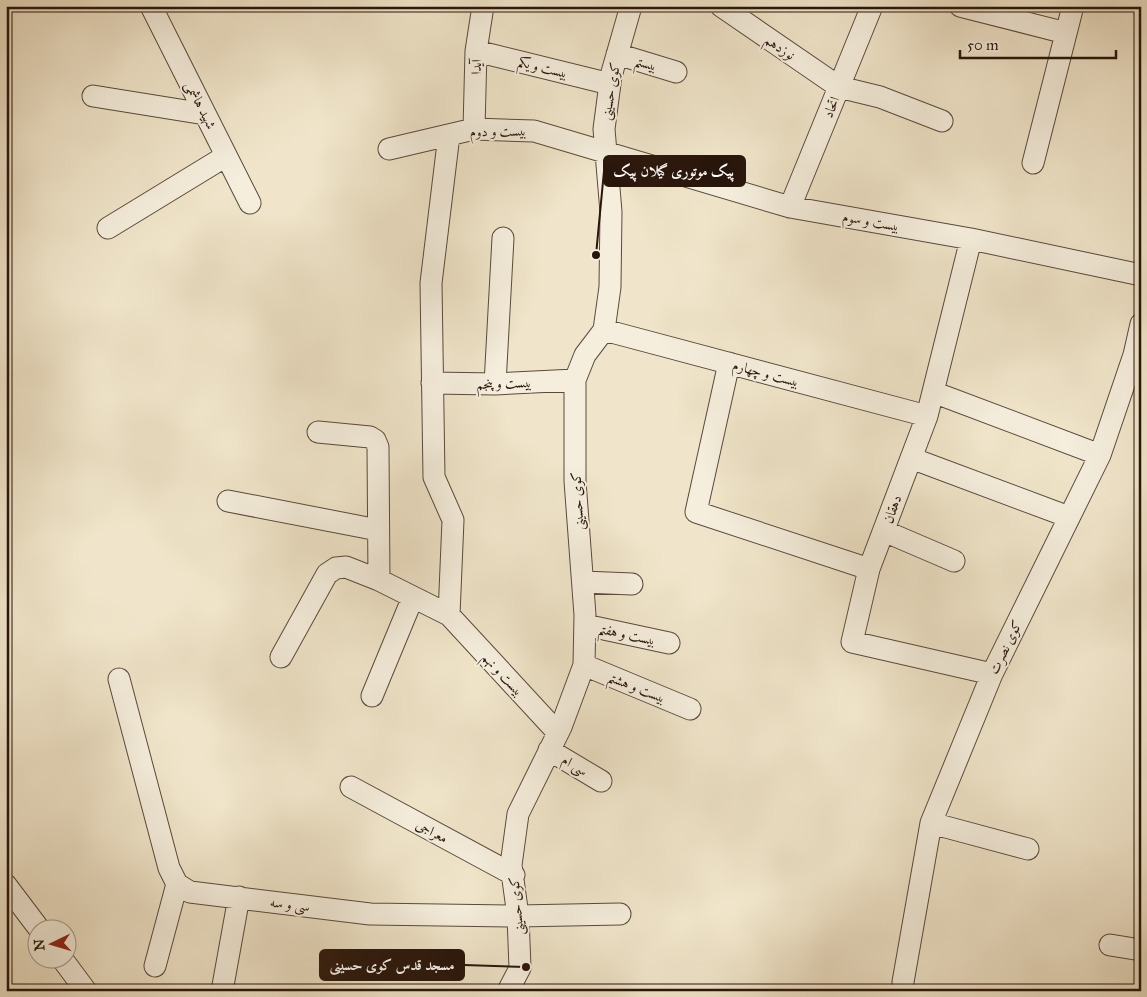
<svg xmlns="http://www.w3.org/2000/svg" width="1147" height="997" font-family="'IM FELL Great Primer',Amiri,serif">
<rect width="100%" height="100%" fill="#f0e5ca"/>
<filter id="stains"><feTurbulence type="fractalNoise" baseFrequency=".004" numOctaves="4"/><feColorMatrix values="0 0 0 0 .2 0 0 0 0 .09 0 0 0 0 .02 0 0 0 .5 -.17"/></filter>
<radialGradient id="worn" r=".72"><stop offset=".6" stop-color="#630" stop-opacity="0"/><stop offset="1" stop-color="#630" stop-opacity=".3"/></radialGradient>
<g fill="none" stroke-linecap="round" stroke-linejoin="round">
<defs>
<path id="minor" d="M151 6 250 203
M721 6 839 87 880 97 942 121
M960 6 1066 33
M476 51 610 84
M617 54 676 72
M93 96 205 114
M474 129 476 51 483 6
M389 149 474 129 534 131 790 207 971 239 1141 275
M1033 163 1073 6
M790 207 872 6
M108 228 226 156
M971 239 927 416 869 569 852 642 992 674
M604 330 927 416
M729 363 696 512 869 569
M432 383 495 384 575 380
M495 384 503 238
M933 392 1100 455
M318 432 370 437 375 440 378 447 379 580
M911 458 1069 517
M228 501 378 530
M884 531 954 561
M583 582 632 584
M449 615 453 520 434 477 431 283 449 135
M585 625 669 643
M281 657 327 574 336 568 346 567 379 580 449 615 558 733
M584 665 690 709
M119 679 169 868 177 884 190 892 370 914 518 916 620 914
M372 696 413 597
M549 750 601 781
M351 787 514 875
M931 823 1028 849
M6 885 40 930
M1110 945 1141 950
M63 960 86 991
M155 966 177 884
M903 982 931 823 992 674 1100 455 1134 355 1141 324
M222 991 239 897
M508 991 520 968 518 916 511 865 518 814 561 727 584 665 585 615 575 481V380L585 355 604 330 610 287 611 212 604 129 611 76 631 6"/>
</defs>
<use href="#minor" stroke="#5a493b" stroke-width="23"/>
<use href="#minor" stroke="#f5eedd" stroke-width="21"/>
</g>
<g text-anchor="middle" stroke-width="4" stroke-linejoin="round" paint-order="stroke">
<g font-size="14" fill="#28150b" stroke="#f5eedd">
<text transform="translate(780 47) rotate(34)" y="5">نوزدهم</text>
<text transform="translate(646 63) rotate(16)" y="5">بیستم</text>
<text transform="translate(476 67) rotate(-88)" y="5">آیدا</text>
<text transform="translate(543 67) rotate(14)" y="5">بیست و یکم</text>
<text transform="translate(610 91) rotate(-80)" y="5">کوی حسینی</text>
<text transform="translate(201 105) rotate(63)" y="5">شهید هاشمی</text>
<text transform="translate(831 107) rotate(-68)" y="5">اتحاد</text>
<text transform="translate(498 131) rotate(-1)" y="5">بیست و دوم</text>
<text transform="translate(871 221) rotate(10)" y="5">بیست و سوم</text>
<text transform="translate(766 373) rotate(15)" y="5">بیست و چهارم</text>
<text transform="translate(504 383) rotate(-2)" y="5">بیست و پنجم</text>
<text transform="translate(577 501) rotate(-93)" y="5">کوی حسینی</text>
<text transform="translate(892 509) rotate(-70)" y="5">دهقان</text>
<text transform="translate(627 634) rotate(12)" y="5">بیست و هفتم</text>
<text transform="translate(1005 647) rotate(-64)" y="5">کوی نصرت</text>
<text transform="translate(503 674) rotate(47)" y="5">بیست و نهم</text>
<text transform="translate(637 687) rotate(22)" y="5">بیست و هشتم</text>
<text transform="translate(575 765) rotate(31)" y="5">سی ام</text>
<text transform="translate(432 831) rotate(28)" y="5">معراجی</text>
<text transform="translate(290 904) rotate(7)" y="5">سی و سه</text>
<text transform="translate(516 906) rotate(-95)" y="5">کوی حسینی</text>
</g>
</g>
<path fill="none" stroke="#28150b" stroke-width="2" d="M596 255L604 171M526 967L464 965"/>
<g fill="#28150b" stroke="#f5eedd" stroke-width="2">
<circle cx="596" cy="255" r="5"/>
<circle cx="526" cy="967" r="5"/>
</g>
<g fill="#28150b" stroke="#28150b" stroke-width="2">
<rect x="604" y="156" width="141" height="30" rx="5"/>
<rect x="320" y="950" width="144" height="30" rx="5"/>
</g>
<g font-size="15" text-anchor="middle" font-weight="bold" fill="#fff">
<text x="674" y="176">پیک موتوری گیلان پیک</text>
<text x="392" y="970">مسجد قدس کوی حسینی</text>
</g>
<rect width="1147" height="997" fill="none" stroke="#f0e5ca" stroke-width="25"/>
<rect x="8" y="8" width="1132" height="982" fill="none" stroke="#28150b" stroke-width="2.5"/>
<rect x="12" y="12" width="1122" height="972" fill="none" stroke="#28150b"/>
<g transform="translate(52 944) rotate(265)"><circle r="24" fill="#f5eedd" stroke="#a39789"/>
<path d="M0-4L9 19L0 12L-9 19Z" fill="#8f2418"/>
<text y="-8" font-size="14" font-weight="bold" text-anchor="middle" fill="#28150b">N</text>
</g>
<path d="M960 50v8h156v-8" fill="none" stroke="#28150b" stroke-width="2.5"/>
<text x="967" y="50" font-size="15" fill="#28150b" stroke="#f5eedd" stroke-width="4" paint-order="stroke">50 m</text>
<rect width="100%" height="100%" filter="url(#stains)"/>
<rect width="100%" height="100%" fill="url(#worn)"/>
</svg>
